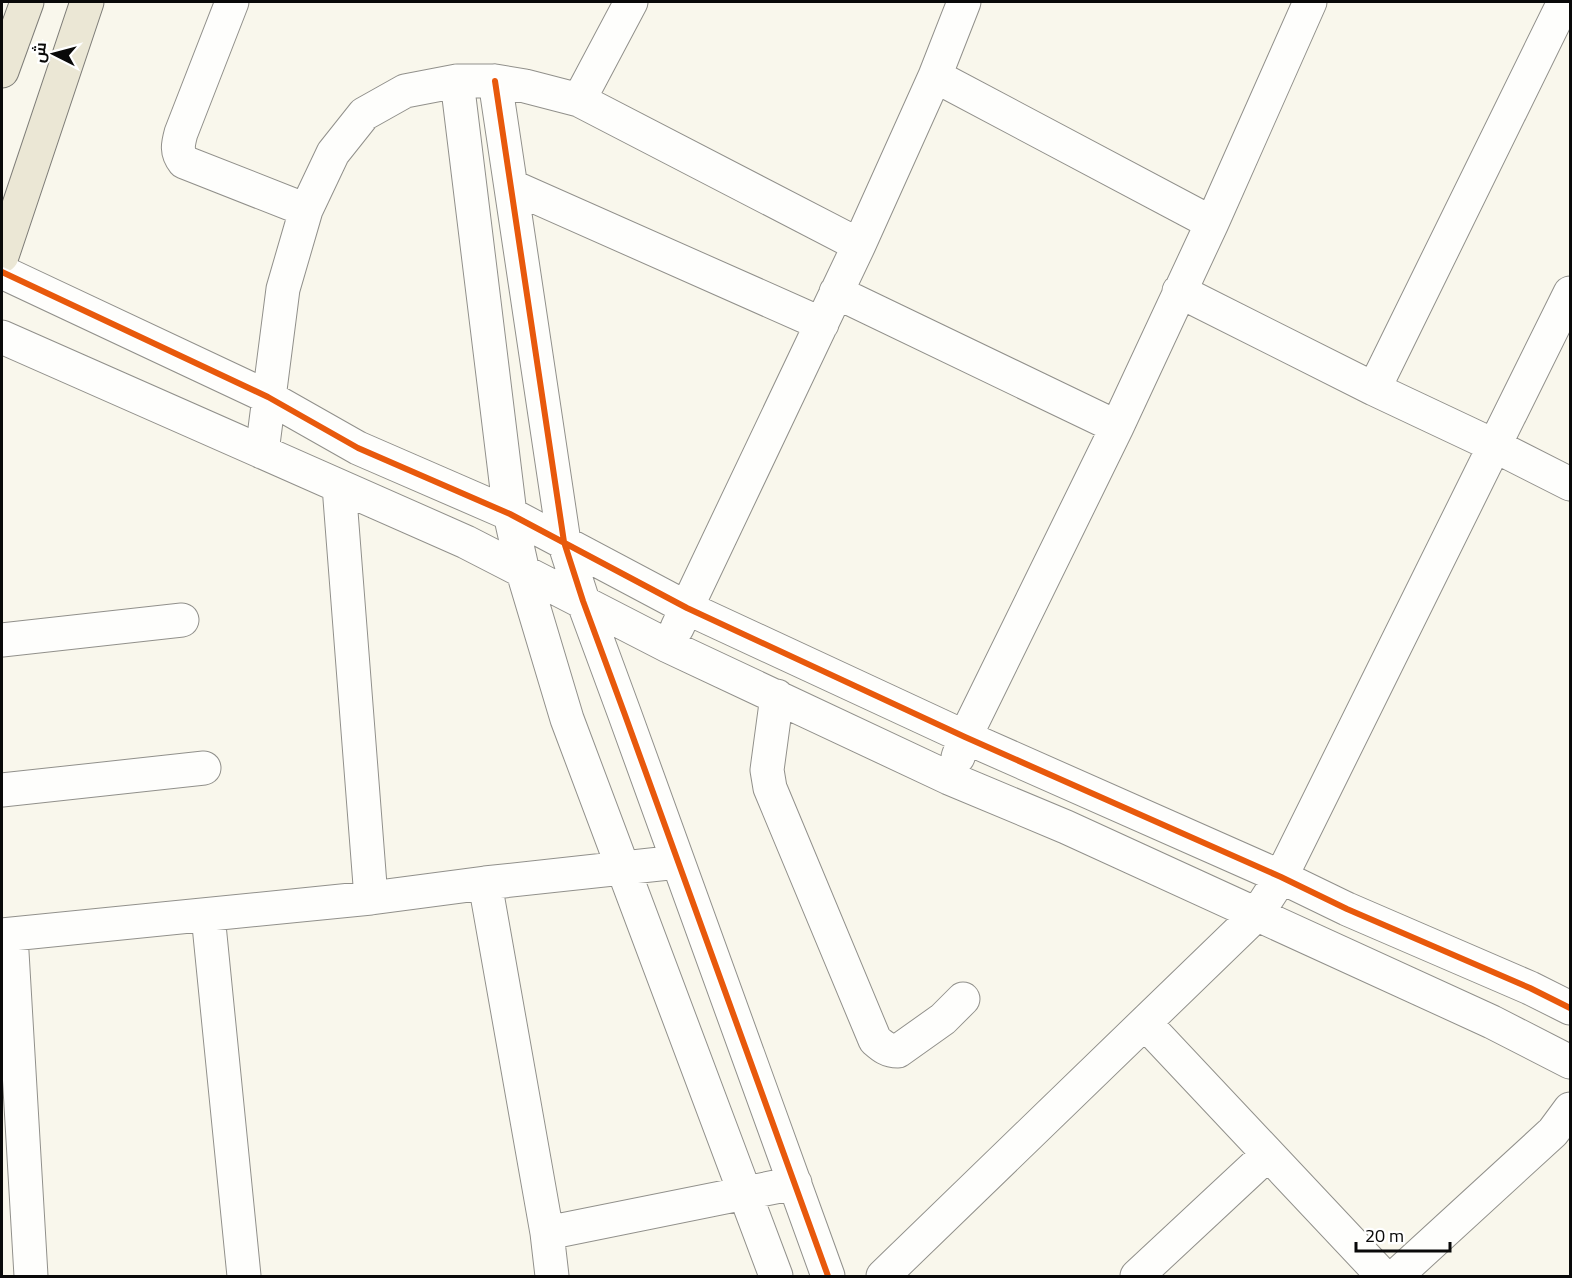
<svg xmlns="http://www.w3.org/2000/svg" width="1572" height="1278" font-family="Georgia,Cairo,serif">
<rect width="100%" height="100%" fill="#f9f7ec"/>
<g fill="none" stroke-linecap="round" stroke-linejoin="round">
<defs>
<path id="minor" d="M232 2 181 133C178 144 176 152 184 162L306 210
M935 76 1212 223
M457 81 510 514 523 572 567 719 776 1276
M495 81 564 542 583 601 625 715 828 1276
M579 100 631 2
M511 186 822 324
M2 272 268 397 358 448 510 514 687 608 965 737 1281 877 1347 909 1530 988 1570 1008
M1179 291 1374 389 1495 446 1570 484
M836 292 1117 427
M2 337 466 542 668 646 949 778 1066 827 1492 1022 1570 1062
M1374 389 1564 2
M262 452 283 289 306 210 333 153 364 114 405 91 457 81H495L525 86 579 100 859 245
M339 486 371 898
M677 628 859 245 935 76 964 2
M2 640 182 620
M777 696 767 770 770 788 875 1040C883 1047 888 1051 898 1051L943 1019 963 999
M958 757 965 737 1117 427 1212 223 1310 2
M2 790 204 768
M485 883 547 1233 552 1276
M208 915 244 1276
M2 935 371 898 485 883 678 862
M11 935 31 1276
M1145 1023 1383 1276
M547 1233 795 1183
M883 1276 1257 914 1281 877 1570 293
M1137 1276 1268 1154
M1396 1276 1553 1132 1570 1109"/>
<path id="major" d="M2 71 27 2
M2 256 87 2"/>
</defs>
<use href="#minor" stroke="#91908b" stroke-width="35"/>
<use href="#major" stroke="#7e7d78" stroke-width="35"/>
<use href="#minor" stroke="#fefefc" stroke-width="33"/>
<use href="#major" stroke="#ebe7d5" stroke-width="33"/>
<defs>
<path id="cycleway" d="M495 81 564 542 583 601 625 715 828 1276
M2 272 268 397 358 448 510 514 687 608 965 737 1281 877 1347 909 1530 988 1570 1008"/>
</defs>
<use href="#cycleway" stroke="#fff" stroke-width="10"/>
<use href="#cycleway" stroke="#e8590c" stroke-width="6"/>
</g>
<rect width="1572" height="1278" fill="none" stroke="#090909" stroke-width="6"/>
<g transform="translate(54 54) rotate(276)" stroke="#ffffff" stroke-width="4.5" paint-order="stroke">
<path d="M0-4.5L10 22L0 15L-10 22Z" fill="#090909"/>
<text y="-9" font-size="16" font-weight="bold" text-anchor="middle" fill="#090909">ش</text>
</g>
<path d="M1356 1242v9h94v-9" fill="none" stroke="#090909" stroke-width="3"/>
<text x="1365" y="1242" font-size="18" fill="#090909" stroke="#ffffff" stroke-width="4.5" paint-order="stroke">20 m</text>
</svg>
